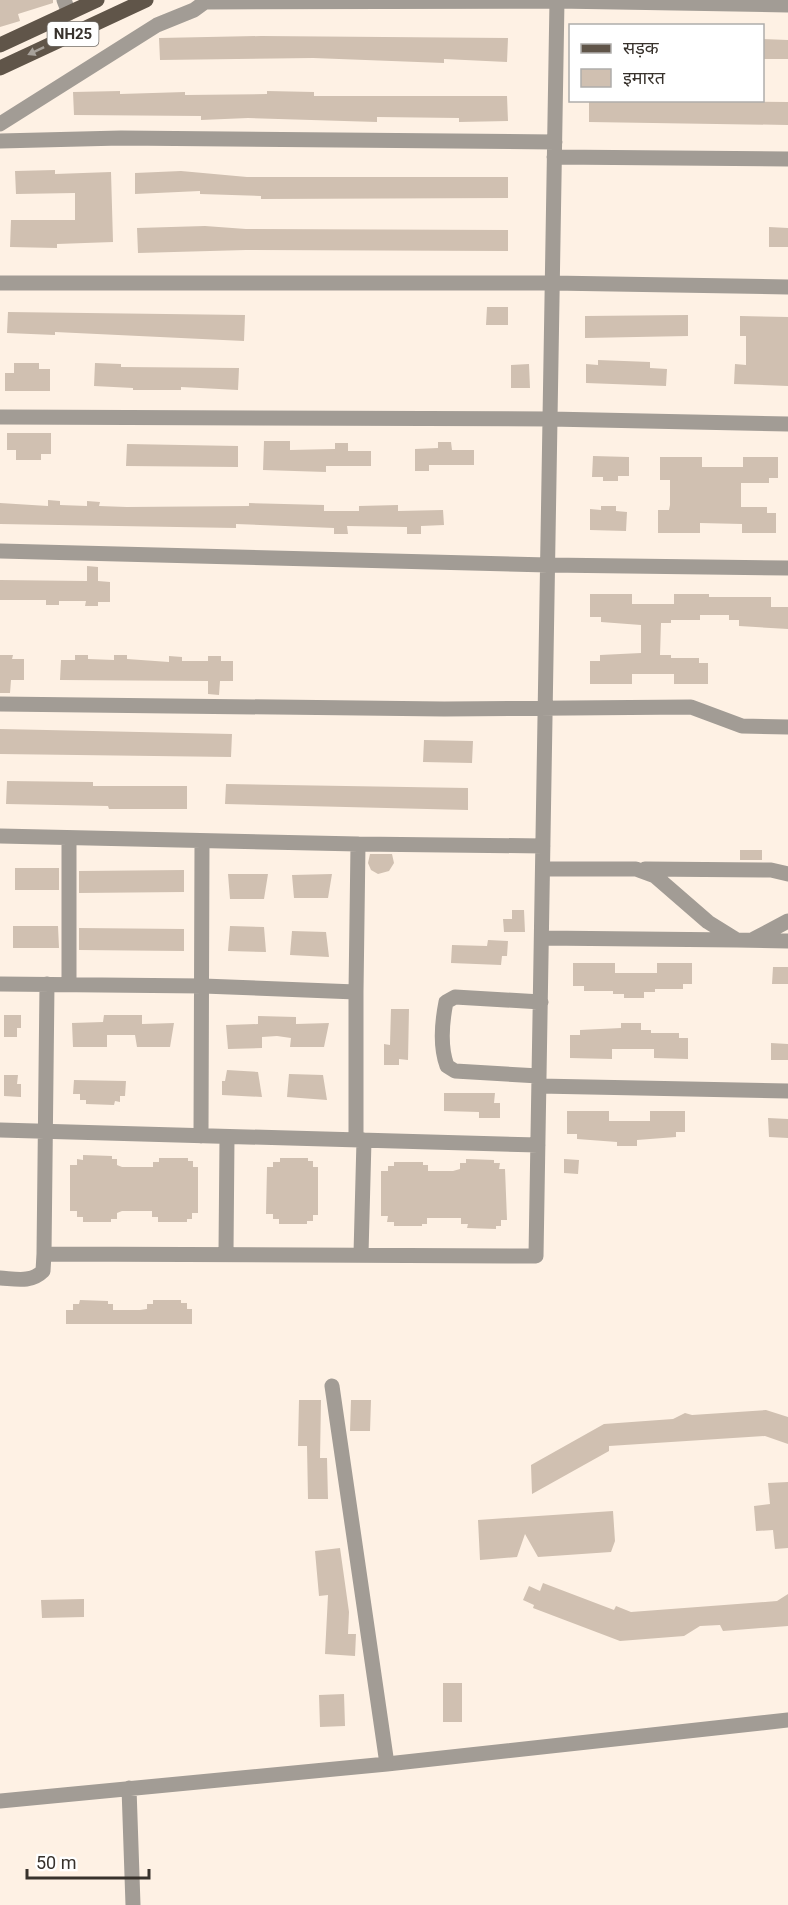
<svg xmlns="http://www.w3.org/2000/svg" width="788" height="1905" font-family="Roboto,'Noto Sans Devanagari',sans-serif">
<rect width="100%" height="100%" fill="#fef1e4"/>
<path fill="#d0c0b1" d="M0 0H53V3L18 14 20 21 0 27Z
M261 36 508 38 507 62 444 59V63L313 58 160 60 159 38Z
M762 39 788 40V59H762Z
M120 91V94L185 92V95L267 94V91L314 92V96H507L508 121 459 122V118L377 117V122L248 118 201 120V116L74 115 73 92Z
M589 101 788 102V125L589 122Z
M55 170V174L111 172 113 242 57 244V248L10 247 11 220H75V193L16 194 15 171Z
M181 171 247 177H508V198L261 199V196L200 194V191L135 194V173Z
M205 226 246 229 508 230V251L246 250 138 253 137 228Z
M769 227 788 228V247H769Z
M487 307H508V325H486Z
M8 312 245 315 244 341 55 332V335L7 333Z
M688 315V336L585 338V316Z
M740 316 788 317V386L734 384 735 364 746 365V336H740Z
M598 360 650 362V368L667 369 666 386 586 383V364L598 365Z
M14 363H39V369H50V391H5V373H14Z
M95 363 121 364V367L239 368 238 390 181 387V390H133V388L94 386Z
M529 364 530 388H511V365Z
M7 433H51V454H41V460H16V450H7Z
M264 441H290V450L335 449V443H348V451H371V466H326V472L263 470Z
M438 442H451L452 450H474V465H429V471H415V449L438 448Z
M127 444 238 446V467L126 466Z
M593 456 629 457V476H618V481H603V477H592Z
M660 457H702V467H743V457H778V478H769V483H741V507H767V513H776V533H742V524L700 523V533H658V510H669L670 505V480H660Z
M48 500 60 501V505L87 506V501L100 502 99 506 127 507 249 506V503L324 505V511H359V506L398 505V511L443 510 444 525 421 526V534H407V527L347 526 348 534H334V528L236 524V528L0 524V503L48 506Z
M601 506H616V511L627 512 626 531 590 530V509L601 510Z
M87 566 98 567V581L110 582V602H98V606H85L86 601H59V605H46V600H0V580L87 581Z
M590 594H632V604H674V594H709V597H771V607H788V629L739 626V620H729V615H700V620H671V623H661L660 655H671V658H699V663H708V684H674V674H632V684H590V661H600V655L641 653V625L601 622V617H590Z
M0 655H13L12 659H24V680H11L10 693H0Z
M75 655H88V659L114 660V655H127V659L169 662V656L182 657V661H208V656H221V661H233V681H220L219 695 208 694V681L60 680 61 660H75Z
M0 729 232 734 231 757 0 754Z
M424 740 473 741 472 763 423 762Z
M7 781 93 782V786H187V809H109L108 806 6 804Z
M226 784 468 788V810L225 804Z
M740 850H762V860H740Z
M370 854H392L394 863 389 871 378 874 371 870 368 863Z
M15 868H59V890H15Z
M184 870V892L79 893V871Z
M228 874H268L264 899H230Z
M332 874 328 898H294L292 875Z
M512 910H524L525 932H504L503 919H512Z
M13 926H58L59 948H13Z
M230 926 264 927 266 952 228 951Z
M79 928 184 929V951L79 950Z
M292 931 326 932 329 957 290 955Z
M488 940 508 941 507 956H502L501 965 451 963 452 945 487 946Z
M573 963H615V973H657V963H692V984H683V989H655V992H644V998H624V994H613V991H584V986H573Z
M773 967H788V984H772Z
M391 1009H409L408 1060 399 1059V1065H384V1044L390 1045Z
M4 1015H21V1028H17V1037H4Z
M104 1015H142V1024L174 1023 170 1047H137L135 1035H107V1047H73L72 1023 103 1022Z
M258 1016 296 1017V1024L329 1023 324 1047H290L291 1038 277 1036 262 1037V1048L228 1049 226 1025 258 1024Z
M621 1023H641V1030H651V1033H679V1038H688V1059L654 1058V1049H612V1059L570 1058V1035H580V1030L621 1028Z
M771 1043 788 1044V1060H771Z
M227 1070 258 1072 262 1097 222 1095V1081H225Z
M289 1074 323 1075 327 1100 287 1097Z
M4 1075H18L17 1084H21V1097L4 1096Z
M74 1080 126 1081 125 1096H120V1102L115 1101 114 1105 86 1104V1100H80V1094H73Z
M444 1093H495L494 1103H500V1118H479V1112L444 1111Z
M567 1111H609V1121H650V1111H685V1132H676V1137L637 1140V1146H617V1142L577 1139V1134H567Z
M768 1118 788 1119V1138L769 1137Z
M83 1155 112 1156V1159H117V1165L122 1167H153V1162H159V1158H188V1161H193V1167H198V1213H192V1219H187V1222H158V1217H152V1211H122L117 1213V1219H111V1222H83V1217H77V1211H70V1165H77V1159L83 1160Z
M280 1158H308V1161H313V1167H318V1215H313V1221H307V1224H279V1219H273V1214H266L267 1167H273V1162H280Z
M466 1159 494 1160V1163H500L499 1169H505L507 1220H501V1226H496V1229L467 1228 468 1224H461V1218H427V1224H422V1226H394V1222H387L388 1216H381V1171H388V1166H394V1162H423V1165H428V1171H453L460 1169V1163H466Z
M564 1159 579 1160 578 1174 564 1173Z
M80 1300 108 1301V1304H113V1310H140L147 1309V1304H153V1300H181V1303H187V1309H192V1324H66V1310H73V1304H79Z
M299 1400H321L320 1458H327L328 1499H308L307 1446H298Z
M351 1400H371L370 1431H350Z
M766 1410 788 1417V1444L765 1436 609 1446V1451L532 1494 531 1465 604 1424 673 1419 685 1413 692 1415Z
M788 1482V1548L775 1549 773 1530 756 1531 754 1506 770 1504 768 1483Z
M613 1511 615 1541 611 1552 538 1557 525 1534 517 1557 480 1560 478 1520Z
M340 1548 349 1612 348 1634H356L355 1656 325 1654 328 1595 319 1596 315 1551Z
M543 1583 614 1610 616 1606 631 1612 777 1601 788 1594V1626L723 1631 720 1625 700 1626 684 1636 620 1641 533 1608 534 1605 523 1600 529 1586 540 1591Z
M84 1599V1617L42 1618 41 1600Z
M443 1683H462V1722H443Z
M344 1694 345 1726 320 1727 319 1695Z"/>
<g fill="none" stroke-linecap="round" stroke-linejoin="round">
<path stroke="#a29c95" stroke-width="15" d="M64 0 69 13
M0 124 157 25 194 10 205 2 557 1 788 5
M0 141 121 138 555 142
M554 157 788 159
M0 283H552L788 287
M0 417 550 419 788 424
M0 551 548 565 788 568
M0 704 444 709 691 707 742 726 788 727
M0 836 358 844
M69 838V984
M543 869H636L655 876 708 922 737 940 788 941
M645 869 771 870 788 874
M542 938 737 940
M754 939 788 921
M0 984 203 986 356 992V1140
M356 992 358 844 543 846
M539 1076 455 1071 447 1066C440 1047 442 1022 446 1002L455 997 541 1002
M539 1086 788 1091
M0 1130 538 1145
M201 1136 202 842
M226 1252 227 1137
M44 1254 47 984
M361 1254 364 1140
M0 1278C16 1279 31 1283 43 1271L44 1254 536 1256 557 0
M332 1386 387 1764
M129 1788 133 1905
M0 1801 387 1764 788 1720"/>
<path stroke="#605549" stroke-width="15" d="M0 45 97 0
M0 68 146 0"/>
</g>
<defs><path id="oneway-solid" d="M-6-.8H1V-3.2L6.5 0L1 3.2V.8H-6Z" transform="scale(1.5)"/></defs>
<use fill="#a8a29b" href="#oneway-solid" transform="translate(36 51) rotate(155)"/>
<g text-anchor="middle" stroke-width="4.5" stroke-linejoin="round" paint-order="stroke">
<rect fill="#fff" stroke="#74706b" stroke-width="1.5" x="47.5" y="22" width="51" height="24" rx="4.5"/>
<g font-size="15" font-weight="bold" fill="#38322c">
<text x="73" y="39">NH25</text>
</g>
</g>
<rect x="569" y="24" width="195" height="78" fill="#ffffff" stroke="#afadab" stroke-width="1.5"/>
<rect x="581" y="44" width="30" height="9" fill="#605549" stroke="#afadab" stroke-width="1.5"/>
<text x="623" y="54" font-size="18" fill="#38322c">सड़क</text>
<rect x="581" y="69" width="30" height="18" fill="#d0c0b1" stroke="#afadab" stroke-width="1.5"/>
<text x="623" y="84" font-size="18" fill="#38322c">इमारत</text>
<path d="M27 1869v9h122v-9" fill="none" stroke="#38322c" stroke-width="3"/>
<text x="36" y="1869" font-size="18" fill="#38322c" stroke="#ffffff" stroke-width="4.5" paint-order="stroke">50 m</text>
</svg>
